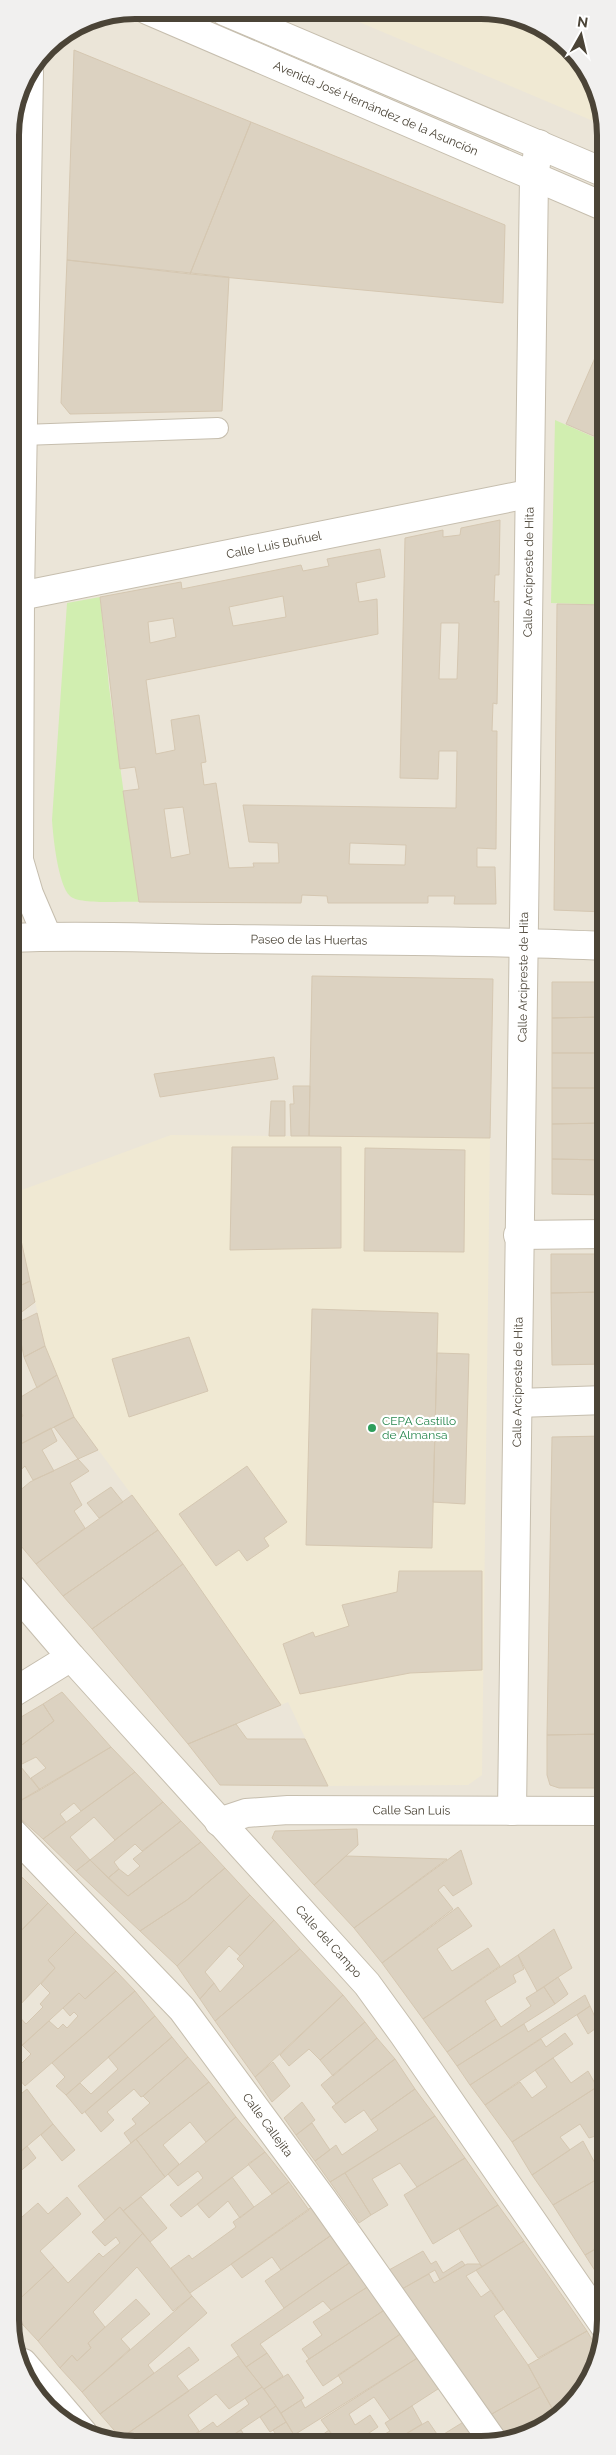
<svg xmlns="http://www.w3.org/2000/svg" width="616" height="2455" font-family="Raleway,sans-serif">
<rect width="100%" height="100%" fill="#f6f3ea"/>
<path fill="#ebe5d8" d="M134 10 506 12 570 47 593 79 605 118 606 2328 596 2368 575 2403 544 2428 498 2444 110 2443 72 2428 41 2403 11 2337 10 127 20 87 47 46 87 19Z"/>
<path fill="#f0e9d3" d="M333 11 506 12 570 47 593 79 605 118V126Z
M171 1135 490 1138 482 1775 468 1785 328 1786 288 1702 281 1705 183 1564 74 1417 45 1346 11 1194Z"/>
<path fill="#d1eeb0" d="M555 420 605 442V605L551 603Z
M100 597 109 687 139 902C125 901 79 905 70 896 58 885 53 836 52 820L67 603Z"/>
<path fill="#dcd2c1" stroke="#d5c7b1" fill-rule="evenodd" d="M74 50 251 122 190 274 67 260Z
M251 122 505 225 503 303 190 274Z
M67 260 229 277 222 411 70 414 61 403Z
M605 335V441L566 424Z
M500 520 499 575H495L494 602 499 601 497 704 493 703 492 731H497L496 849 477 848V867H495L496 904H454L455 896H428V903H328L327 896 302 895 301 903 139 902 123 791 139 789 135 767 120 769 100 597 181 582 182 589 301 565 303 571 329 566 327 559 380 549 385 577 356 583 359 602 377 599 378 634 146 680 156 754 175 750 171 720 199 715 206 762 201 763 204 785 216 783 229 868 254 867 253 863H279L278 843 249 842 243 805 456 808 457 751H439L438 779 400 778 405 538 443 530V537L460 535 461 528ZM283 596 286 617 233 626 229 607ZM173 618 176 637 150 643 148 622ZM441 623H459L457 679H439ZM183 807 190 854 171 858 164 809ZM350 843 406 845 405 865 349 864Z
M557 604 605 605V912L554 910Z
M312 976 493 979 490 1138 309 1136Z
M552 982H605L604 1017 552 1018Z
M604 1017V1053H552V1018Z
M552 1053H604L605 1088H552Z
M274 1057 278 1079 160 1097 154 1074Z
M293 1086H310L309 1136H291L290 1104H294Z
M552 1088H605L604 1123 552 1124Z
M271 1101H285V1136H269Z
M604 1123 605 1160 552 1159V1124Z
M232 1147H341V1248L230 1250Z
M365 1148 465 1150 464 1252 364 1251Z
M552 1159 605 1160V1195L552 1194Z
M11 1201 15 1213 30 1281 11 1290Z
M551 1254H605V1292L551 1293Z
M30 1281 35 1302 11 1320V1290Z
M605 1292V1364L552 1365 551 1293Z
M312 1309 438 1313 432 1548 306 1545Z
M37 1313 45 1346 24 1357 17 1323Z
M189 1337 208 1391 129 1417 112 1359Z
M45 1346 57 1375 37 1388 24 1357Z
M437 1353 469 1354 465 1504 433 1502Z
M11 1371 18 1384 11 1388Z
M57 1375 74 1417 11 1449V1422L23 1416 19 1409 11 1412V1403Z
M74 1417 98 1450 78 1459 54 1427Z
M51 1428 57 1441 42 1450 54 1471 33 1480 25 1466 11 1479V1449Z
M605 1436 606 1734 547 1735 552 1437Z
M78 1459 89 1471 70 1483 82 1505 74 1511 85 1528 36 1564 11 1534V1498L30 1482Z
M247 1466 287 1522 264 1538 269 1546 247 1561 239 1550 216 1566 179 1514Z
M11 1479 21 1490 11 1498Z
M111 1487 123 1502 99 1518 87 1503Z
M132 1495 158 1530 63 1596 36 1564Z
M158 1530 183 1564 92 1629 63 1596Z
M183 1564 281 1705 188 1744 92 1629Z
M399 1571H482V1670L410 1673 300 1694 283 1644 313 1632 315 1637 349 1626 342 1605 397 1592Z
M11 1635 20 1645 16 1657 11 1661Z
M62 1692 111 1747 40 1790 31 1778 46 1768 36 1757 20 1765 11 1753 54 1721 43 1704Z
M43 1704 54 1721 11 1753V1723Z
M236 1724 247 1739H305L328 1786 220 1785 188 1744Z
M606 1734V1788H559L550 1785 547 1775V1735Z
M111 1747 135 1772 81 1811 74 1803 60 1814 66 1822 43 1839 11 1810V1806Z
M11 1755 40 1790 11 1806Z
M135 1772 163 1802 115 1840 94 1817 70 1837 90 1860 76 1871 43 1839Z
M163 1802 181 1821 142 1851 135 1844 114 1862 119 1869 108 1878 90 1860Z
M181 1821 201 1842 128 1896 108 1878 119 1869 128 1876 140 1866 133 1859Z
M357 1829 358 1845 314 1885 272 1838 275 1831Z
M201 1842 225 1868 187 1900 140 1931 76 1871 90 1860 128 1896Z
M461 1850 472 1884 453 1896 444 1885 438 1890 453 1909 382 1963 354 1928Z
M346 1856 447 1859 354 1928 314 1885Z
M11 1867 23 1878 11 1889Z
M225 1868 250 1895 177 1966 140 1931 187 1900Z
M23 1878 48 1903 11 1941V1889Z
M250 1895 274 1920 240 1956 229 1946 205 1972 214 1983 200 1999 177 1966Z
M48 1903 76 1932 48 1960 55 1968 18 2007 11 2001V1990L15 1986 11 1982V1973L14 1970 11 1967V1941Z
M458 1907 472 1926 437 1949 452 1971 488 1948 500 1966 423 2019 382 1963Z
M274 1920 300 1949 215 2021 200 1999 214 1983 220 1992 244 1966 237 1959Z
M554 1929 572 1968 537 1991 518 1955Z
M76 1932 116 1971 85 1999 79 1993 11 2056V2014L14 2011 26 2024 43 2007 40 2004 50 1993 41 1984 55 1968 48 1960Z
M300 1949 343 1995 255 2077 215 2021Z
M518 1955 524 1969 513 1975 516 1982 485 2001 496 2019 447 2052 423 2019Z
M116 1971 135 1991 25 2086 13 2072 31 2054 22 2045 49 2021 58 2029 63 2024 67 2028 78 2016 74 2012 70 2016 63 2008 79 1993 85 1999Z
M558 1977 568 1994 555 2004 544 1987Z
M544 1987 555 2004 457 2066 447 2052 496 2019 501 2027 531 2006 526 1998Z
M135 1991 155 2016 66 2095 56 2086 65 2077 52 2063Z
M343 1995 365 2022 320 2060 309 2049 289 2066 280 2055Z
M585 1995 590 2006 470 2085 457 2066 524 2024 528 2032Z
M590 2006 599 2026 588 2034 577 2015Z
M155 2016 172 2037 82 2114 66 2095 80 2083 91 2094 118 2069 108 2057Z
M365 2022 377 2038 333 2076 320 2060Z
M565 2033 573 2044 485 2105 470 2085 541 2039 546 2047Z
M172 2037 188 2057 143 2096 141 2097 134 2089 107 2112 114 2120 101 2132 85 2112Z
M377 2038 395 2059 336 2104 321 2085Z
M188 2057 209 2082 131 2143 124 2133 136 2124 132 2119 150 2103 143 2096Z
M553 2058 571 2083 588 2071 597 2087 512 2142 485 2105 520 2082 532 2098 547 2087 535 2070Z
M395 2059 415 2089 371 2120 364 2110 345 2123 332 2107Z
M273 2062 290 2086 272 2102 255 2077Z
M606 2081V2133L589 2138 580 2124 560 2137 570 2150 532 2175 512 2142Z
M209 2082 236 2117 206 2142 190 2122 163 2145 179 2164 165 2177 136 2139Z
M27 2089 53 2124 11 2160V2139L13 2138 11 2135V2114L15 2110 11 2102Z
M415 2089 435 2116 330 2182 315 2161 336 2145 342 2155 378 2130 371 2120Z
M302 2102 315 2120 296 2135 284 2118Z
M435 2116 465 2158 417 2187 400 2163 372 2179 388 2205 371 2215 345 2173Z
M236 2117 265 2152 181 2217 170 2205 203 2178 198 2171 178 2186 168 2174Z
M312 2123 330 2150 315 2161 296 2135Z
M53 2124 75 2150 62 2161 41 2135Z
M136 2139 165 2177 123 2211 120 2207 105 2220 78 2186Z
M583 2141 596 2165 606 2158V2174L553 2205 532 2175Z
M27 2146 36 2158 11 2179V2160Z
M265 2152 289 2182 272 2194 248 2164Z
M465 2158 498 2205 433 2244 404 2195Z
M345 2173 371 2215 359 2223 330 2182Z
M606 2174V2243L585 2255 553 2205Z
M232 2177 254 2207 240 2218 228 2201 209 2218 197 2204Z
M289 2182 309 2210 190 2293 171 2268 189 2255 192 2259 236 2227 233 2222Z
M67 2197 81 2214 40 2251 54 2267 11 2307V2220L14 2224 38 2203 48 2214Z
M141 2197 167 2228 150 2242 123 2211Z
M498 2205 524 2241 482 2267 459 2229Z
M313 2206 333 2234 281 2270 272 2257 242 2278 231 2264Z
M120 2207 143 2233 38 2341 11 2312V2307L54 2267 68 2283 99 2253 103 2257 120 2243 116 2237 105 2246 92 2232Z
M143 2233 192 2296 173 2311 137 2267 93 2312 105 2327 88 2343 91 2348 77 2361 72 2355 60 2368 38 2341Z
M333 2234 352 2261 284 2308 265 2281Z
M524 2241 587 2331 538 2358 476 2270Z
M606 2243V2288L585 2255Z
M423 2251 431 2264 436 2261 443 2273 462 2261 465 2265 440 2280 435 2270 402 2289 389 2270Z
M352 2261 369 2286 331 2310 323 2301 260 2344 267 2353 246 2367 231 2345Z
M467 2264H480L482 2267 466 2276 481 2297 491 2290 504 2309 494 2316 528 2365 540 2387 490 2415 402 2289 429 2274 434 2283Z
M369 2286 386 2309 309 2359 302 2349 322 2335 313 2322Z
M192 2296 207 2313 148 2365 154 2373 100 2414 82 2392Z
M136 2299 150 2314 121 2339 130 2349 82 2392 60 2368 72 2355 77 2361 91 2348 88 2343Z
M386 2309 402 2333 323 2386 306 2361Z
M587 2331 600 2353 596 2368 575 2403 557 2417 528 2365Z
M402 2333 419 2357 294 2435 281 2413 301 2400 305 2408 343 2383 338 2375Z
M189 2347 199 2360 177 2376 189 2391 121 2438 100 2414Z
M267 2353 283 2376 264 2389 246 2367Z
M238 2356 262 2387 229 2409 216 2394 188 2415 199 2431 183 2443H125L121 2438Z
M419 2357 441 2387 390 2420 374 2397 349 2414 355 2425 370 2415 378 2427 354 2443H338L321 2420Z
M288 2374 304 2398 281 2413 264 2389Z
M262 2387 276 2406 221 2443H183L213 2422 217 2427 249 2404 245 2398Z
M540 2387 557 2417 528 2434 508 2441 490 2415Z
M276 2406 286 2422 270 2432 260 2417Z
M412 2406 422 2424 389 2444 384 2443 380 2437 390 2431 385 2423Z
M428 2421 439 2437 465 2421 481 2444H436L429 2434 413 2444H405L401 2437Z
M286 2422 294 2435 300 2443H282L273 2430Z
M241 2430 247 2439 241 2443H221Z
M329 2430 338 2443H311Z
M401 2437 405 2444H389Z"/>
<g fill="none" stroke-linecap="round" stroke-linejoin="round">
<defs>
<path id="service" d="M23 435 218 428"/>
<path id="pedestrian" d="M518 1235 605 1234"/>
<g id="minor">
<path id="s1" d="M147 10 605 207"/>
<path d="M224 11 605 173"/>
<path d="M29 72 20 596 19 860 29 894 47 936"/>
<path id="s2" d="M20 596 528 494"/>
<path id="s3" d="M11 938C85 934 160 939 234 939 358 941 482 940 605 946"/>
<path d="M518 1403 605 1400"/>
<path id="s4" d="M11 1587 71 1657 367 1984 404 2035 606 2328"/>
<path d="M11 1694 71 1657"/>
<path id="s5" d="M512 1811 534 177 539 144"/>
<path id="s6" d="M219 1822 246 1813 288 1810 606 1811"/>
<path id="s7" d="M11 1831 182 2009 323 2200 495 2444"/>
<path d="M23 2363 83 2433"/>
</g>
</defs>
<use href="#service" stroke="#c6beae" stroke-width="22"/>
<use href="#pedestrian" stroke="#c6beae" stroke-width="30"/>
<use href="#minor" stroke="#c6beae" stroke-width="30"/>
<use href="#service" stroke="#fff" stroke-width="20"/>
<use href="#pedestrian" stroke="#fff" stroke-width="28"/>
<use href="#minor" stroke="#fff" stroke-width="28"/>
</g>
<circle fill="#2e9e5b" stroke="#fff" stroke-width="2" cx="372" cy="1428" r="5"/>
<g text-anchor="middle" stroke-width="4.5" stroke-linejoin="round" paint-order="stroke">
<g font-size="12" fill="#4b4437" stroke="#fff">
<text dy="4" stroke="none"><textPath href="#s1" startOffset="249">Avenida José Hernández de la Asunción</textPath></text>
<text dy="4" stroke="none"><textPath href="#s2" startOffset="259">Calle Luis Buñuel</textPath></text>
<text dy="4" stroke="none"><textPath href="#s5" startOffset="1239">Calle Arcipreste de Hita</textPath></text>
<text dy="4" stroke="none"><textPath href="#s3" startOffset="298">Paseo de las Huertas</textPath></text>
<text dy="4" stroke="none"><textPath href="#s5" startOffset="834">Calle Arcipreste de Hita</textPath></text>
<text dy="4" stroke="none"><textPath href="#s5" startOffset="429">Calle Arcipreste de Hita</textPath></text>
<text dy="4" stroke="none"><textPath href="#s6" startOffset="194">Calle San Luis</textPath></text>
<text dy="4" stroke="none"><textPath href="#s4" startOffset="476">Calle del Campo</textPath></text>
<text dy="4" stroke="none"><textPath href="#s7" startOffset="391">Calle Callejita</textPath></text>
</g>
<g font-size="12" fill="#27864d" stroke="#fff" text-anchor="start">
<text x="382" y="1425">CEPA Castillo<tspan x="382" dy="14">de Almansa</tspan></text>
</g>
</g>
<path d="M0 0H616V2455H0ZM135 19H481A116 116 0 0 1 597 135V2320A116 116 0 0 1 481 2436H135A116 116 0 0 1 19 2320V135A116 116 0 0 1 135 19Z" fill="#f1f0ef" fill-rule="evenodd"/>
<path fill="none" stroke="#4b4437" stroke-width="6" d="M135 19H481A116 116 0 0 1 597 135V2320A116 116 0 0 1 481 2436H135A116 116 0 0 1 19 2320V135A116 116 0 0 1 135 19Z"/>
<g transform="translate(581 35) rotate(8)" stroke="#ffffff" stroke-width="4" paint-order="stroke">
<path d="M0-4L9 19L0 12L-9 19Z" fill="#4b4437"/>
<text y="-8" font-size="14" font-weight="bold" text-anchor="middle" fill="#4b4437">N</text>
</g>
</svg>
